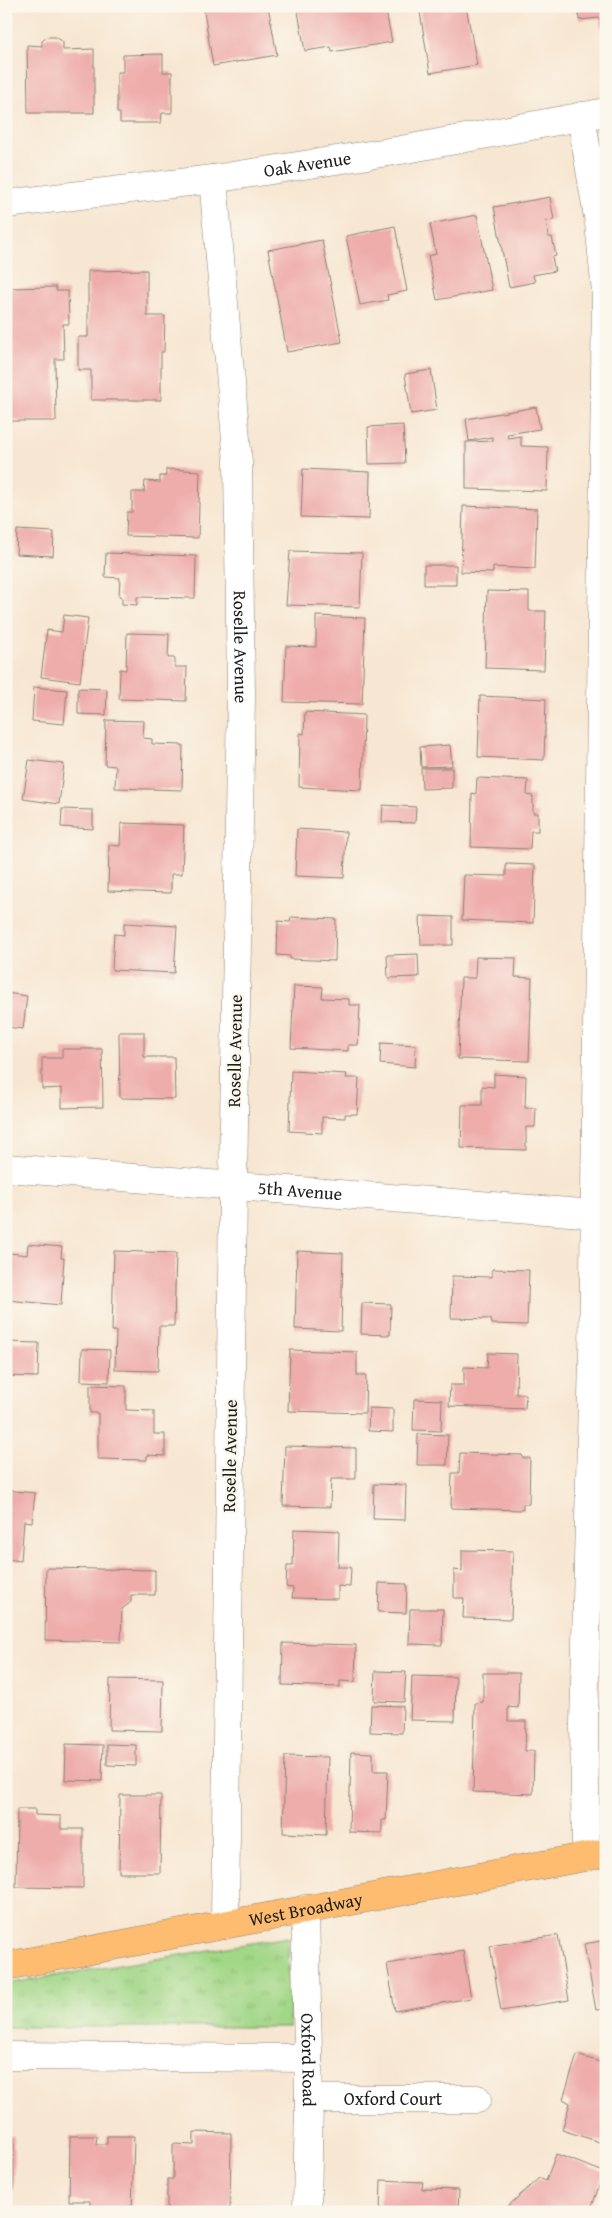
<svg xmlns="http://www.w3.org/2000/svg" width="612" height="2218" font-family="'Gentium Book Plus',serif">
<defs>
<pattern id="grass-tufts" width="24" height="20" patternUnits="userSpaceOnUse" patternTransform="scale(1.25)"><rect width="24" height="20" fill="#a2d787"/><path d="M3 7l-1-3M5 7V3M7 7l1-3M15 17l-1-3M17 17v-4M19 17l1-3" fill="none" stroke="#8bb874"/></pattern>
</defs>
<rect width="100%" height="100%" fill="#fbf7ec"/>
<filter id="ink" filterUnits="userSpaceOnUse"><feTurbulence type="fractalNoise" baseFrequency=".02" numOctaves="2"/><feDisplacementMap in="SourceGraphic" scale="10" xChannelSelector="R" yChannelSelector="G"/><feConvolveMatrix kernelMatrix="1 2 1 2 8 2 1 2 1" color-interpolation-filters="sRGB"/></filter>
<filter id="wash" filterUnits="userSpaceOnUse"><feTurbulence type="fractalNoise" baseFrequency=".0096" numOctaves="4" result="noise"/><feDisplacementMap in="SourceGraphic" scale="20" xChannelSelector="R" yChannelSelector="G"/><feGaussianBlur stdDeviation="1.12" result="paint"/><feColorMatrix in="noise" values="0 0 0 0 0 0 0 0 0 0 0 0 0 0 0 0 0 1.4 0 .05"/><feComposite in="paint" operator="in"/></filter>
<g filter="url(#wash)">
<rect width="100%" height="100%" fill="#f7e6d1"/>
<path fill="url(#grass-tufts)" stroke="#5f7a52" d="M288 1937 290 2027H6V1984Z"/>
<g id="blocks">
<path fill="#eeacaa" d="M203 6H268L277 55 213 66Z
M297 6H385L392 42 332 52 331 47 305 51Z
M419 6H466L477 65 430 73Z
M578 6H606V28H601L600 18 579 20Z
M47 37H56L63 42V50L94 49V113H28L27 45 42 46V41Z
M163 54V72H172V113H162L161 123H120V113H117V72H123V55Z
M550 197 554 220 546 221 549 237H552L556 256 552 257 555 271 533 275 535 282 509 287 494 207Z
M477 215 492 290 437 300 428 256 436 254 430 224Z
M395 226 407 291 387 295 388 300 360 305 346 236Z
M322 240 342 342 287 352 268 250Z
M147 270V316H165L164 352H161V400H91V370H78V337H88V271Z
M56 287V291H68L69 324H63L64 359H55L56 421H6L8 288Z
M431 370 437 410 411 414 405 374Z
M536 407 540 429 507 434 508 438 521 436V446L548 447 547 491 466 489V442L493 441 492 437 469 441 466 419Z
M403 425 405 463 369 464 368 427Z
M166 469 200 471 198 538 126 536 127 512H132V492H144L145 481 160 482V476H166Z
M303 469 370 472 369 519 301 517Z
M463 506 537 509 535 569 493 567V573L461 572Z
M17 530 54 532 53 556 16 554Z
M290 551 362 553 360 607 286 605Z
M106 553 196 556 195 598 137 597V605L122 604V597L119 596 120 578 105 577Z
M424 565H456V585H424Z
M487 591 529 592V611H546L544 670 485 668Z
M64 615 88 618 80 682 41 677 47 630 62 632Z
M316 616 365 618 362 704 284 702 286 646 316 647Z
M127 633 169 634 168 658H175V667H187L186 701 119 699 120 669 126 670Z
M34 687 67 690 64 724 32 721Z
M78 688 107 689 106 715 78 714Z
M480 696 546 699 544 760 478 757Z
M305 712 364 715 362 790 299 787 300 733 304 734Z
M106 720 144 721 143 738 152 739V744L183 745 182 790 115 788 116 766 105 765Z
M450 745 452 766 421 767 420 747Z
M29 760 64 764 59 804 23 799Z
M421 768H452V788L422 789Z
M477 778 528 780 527 795 533 796V813H538V831H531L530 849 471 847 472 793 476 794Z
M383 805 416 807 415 823 382 822Z
M62 809 93 810V829L61 827Z
M121 823 184 825 182 874H171V893L108 891 109 845 120 846Z
M297 829 346 832 344 878 295 876Z
M506 864 535 865 533 923 462 920 464 875 506 876Z
M420 916 453 917V945H421Z
M291 917 336 919 335 961 290 959V956L277 955 278 921 290 922Z
M124 923 177 926 174 973 112 970 114 934 124 935Z
M418 954 419 977 388 978 387 955Z
M476 957 516 958 515 977 532 978 529 1061 458 1059 461 978H475Z
M294 986 323 987 322 998 349 999V1005H360L358 1045H348V1051L291 1048Z
M6 993 27 996 23 1029 6 1027Z
M119 1032H144V1057H174L175 1099 120 1098Z
M381 1043 416 1045 415 1067 380 1064Z
M62 1049H102L103 1107 62 1108V1088L42 1089V1058H62Z
M291 1071 347 1074 346 1078H359L357 1114H345V1118L322 1117V1133L289 1131Z
M494 1074 526 1076 525 1108H536L535 1127H526V1150L461 1148 462 1105H482V1086L494 1087Z
M28 1244 62 1247 61 1258H64L61 1305 7 1300 10 1253 27 1255Z
M114 1251 176 1253 174 1326H159L158 1371 115 1370 116 1331H112Z
M297 1251 343 1253 341 1331 295 1329Z
M492 1269 529 1270 527 1325 492 1324 491 1319 451 1318 452 1276 492 1277Z
M362 1303 391 1304 390 1335 361 1334Z
M6 1342 39 1343 38 1377 6 1376Z
M82 1349 110 1350 109 1382 81 1381Z
M290 1350 357 1352V1375H366L365 1413 288 1411Z
M488 1353 517 1354 516 1394H526L525 1409 449 1406 450 1385H464V1367L487 1368Z
M90 1385 126 1386V1410L154 1411V1434H165V1456L147 1455V1460L98 1459V1413H90Z
M414 1399 442 1400 441 1431 413 1430Z
M369 1408 393 1409V1432L368 1431Z
M418 1434 448 1435 447 1465H417Z
M285 1446 356 1448V1479H331L330 1507 283 1506Z
M460 1453 522 1455 523 1458H530L529 1504H523V1510L451 1508 452 1473H459Z
M374 1484 406 1485 405 1520 373 1519Z
M6 1490 35 1493 32 1522 24 1521 21 1561 6 1559Z
M294 1529 339 1531 338 1567H351L350 1587 338 1586V1599L292 1598 293 1588 286 1587 287 1566H293Z
M462 1550 513 1551 511 1619 463 1618 464 1598H454V1570L462 1571Z
M46 1568 155 1570V1595H131V1602L122 1609 121 1642 45 1640Z
M379 1583 407 1584 406 1613 378 1612Z
M410 1609H443L442 1645 409 1644Z
M283 1643 356 1645 355 1682 340 1681V1687L282 1685Z
M375 1671 406 1672 404 1702 374 1701Z
M483 1673H519L518 1708 508 1707V1721H526L525 1751H534L533 1794 473 1792 475 1703 483 1702Z
M412 1676 456 1677 455 1721 410 1720Z
M110 1679 163 1680 162 1731 109 1730Z
M371 1705 403 1706 402 1733 370 1732Z
M66 1744 103 1745 102 1781 65 1780Z
M107 1744 136 1745V1766L107 1765Z
M351 1752 373 1753V1771H388L386 1820H382V1833L349 1832Z
M285 1756 328 1757 326 1835 283 1833Z
M120 1795H161L160 1873H119Z
M17 1809H35V1815L61 1816V1829H83V1888L16 1887Z
M558 1935 569 2000 501 2011 490 1946Z
M606 1940V2009L596 2010 584 1944Z
M463 1951 471 1998 395 2011 387 1964Z
M577 2055 606 2064V2144L562 2130 570 2103 563 2099Z
M194 2132 231 2133 230 2212H167V2179H173V2144L194 2145Z
M6 2136H14L13 2191H6Z
M70 2136H97L96 2144H107V2136H134L132 2212H90V2201H69Z
M556 2154 604 2172 590 2212H511L507 2207 539 2178 546 2181Z
M381 2180 423 2182 422 2189 459 2190 458 2212H380Z"/>
</g>
</g>
<g filter="url(#ink)">
<use href="#blocks" fill-opacity="0" stroke="#8a8176" stroke-width="1"/>
<g fill="none" stroke-linecap="round" stroke-linejoin="round">
<defs>
<g id="minor">
<path d="M581 116 599 223 606 292 593 1358 584 1724 586 1857"/>
<path id="s1" d="M213 179 238 462 241 695 233 1186 225 1925"/>
<path id="s2" d="M6 204 213 179 401 150 606 112"/>
<path id="s3" d="M6 1168 595 1214"/>
<path id="s4" d="M305 1909 309 2099 307 2212"/>
<path d="M6 2056 308 2058"/>
<path id="s5" d="M309 2099H477"/>
</g>
<g id="major">
<path id="s6" d="M6 1966 606 1853"/>
</g>
</defs>
<use href="#minor" stroke="#8a8176" stroke-width="29"/>
<use href="#major" stroke="#8a8176" stroke-width="29"/>
<use href="#minor" stroke="#fff" stroke-width="28"/>
<use href="#major" stroke="#fdbc70" stroke-width="28"/>
</g>
</g>
<g text-anchor="middle" stroke-width="4.5" stroke-linejoin="round" paint-order="stroke">
<g font-size="18" fill="#1c1c1c" stroke="#fbf7ec">
<text dy="6" stroke="none"><textPath href="#s2" startOffset="304">Oak Avenue</textPath></text>
<text dy="6" stroke="none"><textPath href="#s1" startOffset="469">Roselle Avenue</textPath></text>
<text transform="translate(235 1051) rotate(-89)" y="6">Roselle Avenue</text>
<text dy="6" stroke="none"><textPath href="#s3" startOffset="295">5th Avenue</textPath></text>
<text transform="translate(230 1456) rotate(-89)" y="6">Roselle Avenue</text>
<text dy="6" stroke="none"><textPath href="#s6" startOffset="305">West Broadway</textPath></text>
<text dy="6" stroke="none"><textPath href="#s4" startOffset="151">Oxford Road</textPath></text>
<text dy="6" stroke="none"><textPath href="#s5" startOffset="84">Oxford Court</textPath></text>
</g>
</g>
<rect width="612" height="2218" fill="none" stroke="#fbf7ec" stroke-width="25"/>
</svg>
